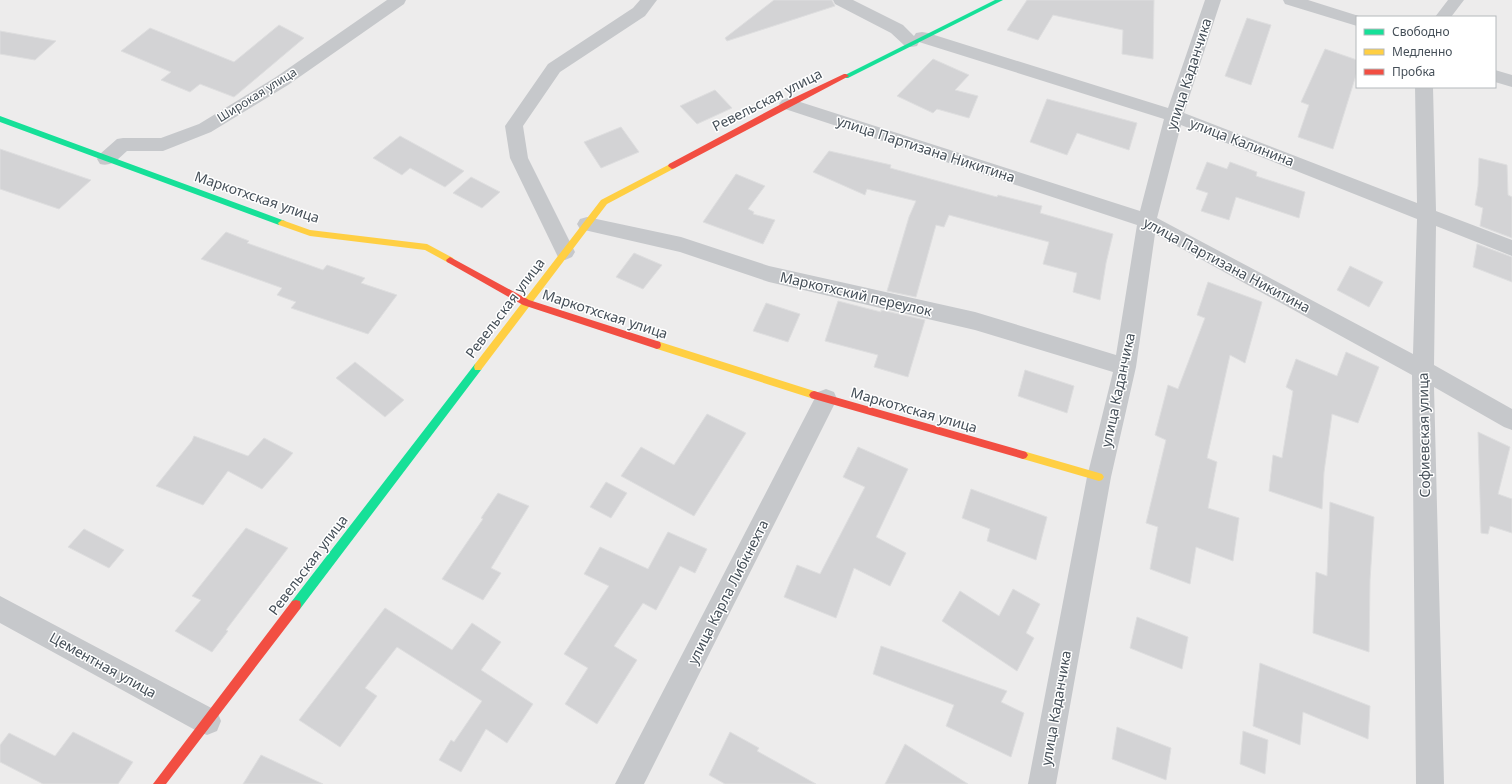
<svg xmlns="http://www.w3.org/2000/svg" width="1512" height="784" font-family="'Noto Sans',sans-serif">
<rect width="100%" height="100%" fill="#edecec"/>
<path fill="#d3d3d5" stroke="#dededf" d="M774 0H832L835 6 727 41 725 38Z
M1027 0H1154L1153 59 1122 54 1123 30 1053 15 1038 40 1007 30Z
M1247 18 1271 25 1251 85 1225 76Z
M279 25 304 38 234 97 200 84 190 92 161 80 171 72 121 51 150 28 234 62Z
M0 31 56 41 35 60 0 54Z
M1325 49 1357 60V72L1333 149 1298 137 1309 105 1301 102Z
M933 59 969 75 955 90 978 96 969 118 937 109 933 113 897 96Z
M715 90 732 108 697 124 680 106Z
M1047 99 1137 123 1129 150 1077 133 1067 155 1030 142Z
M621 127 639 152 601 168 584 142Z
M400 136 464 171 445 187 410 168 402 175 373 158Z
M0 149 91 180 59 209 0 189Z
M829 151 891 165 890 168 997 197 998 195 1042 206 1040 213 1113 234 1106 263 1100 300 1073 292 1077 273 1043 264 1049 242 949 215 944 227 936 225 916 297 887 291 909 217 916 201 867 189 865 195 813 172Z
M1479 158 1507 165 1508 195 1512 197V238L1480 226 1483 208 1475 205 1478 186Z
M1207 162 1227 169 1230 162 1257 172 1256 176 1305 192 1299 218 1236 197 1229 220 1201 211 1208 193 1196 189Z
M736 174 765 186 748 209 754 212 753 214 775 220 763 244 703 222Z
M471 177 500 192 482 208 453 193Z
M226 232 249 241 247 243 323 270 327 265 365 278 361 283 397 295 368 334 291 308 296 302 277 295 282 288 201 259Z
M1477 244 1512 257V282L1473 267Z
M634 253 662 265 643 289 616 277Z
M1350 266 1383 282 1369 307 1337 290Z
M1208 282 1262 302 1245 363 1230 355 1207 458 1217 462 1208 508 1239 518 1233 561 1196 547 1190 584 1150 569 1158 527 1146 523 1166 440 1155 435 1168 385 1178 389 1205 318 1197 315Z
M838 301 881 312V310L925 320 908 377 874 367 878 355 825 341Z
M766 303 800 314 788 342 753 331Z
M1346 352 1379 367 1358 423 1332 414 1324 472 1322 509 1269 491 1273 455 1282 458 1293 391 1286 387 1296 359 1337 376Z
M355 362 404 400 385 417 336 378Z
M1025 370 1074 386 1067 413 1018 396Z
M707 414 746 433 694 516 621 476 641 447 674 465Z
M1478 432 1510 447 1498 494 1512 499V533L1490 526 1488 534 1481 533Z
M194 436 248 456 264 438 293 453 262 489 228 471 203 505 156 486 192 441Z
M858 447 908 469 876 537 906 553 890 586 854 568 836 618 784 597 797 565 820 574 865 487 843 477Z
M606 482 627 493 611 518 590 507Z
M971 489 1047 517 1036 560 987 541 990 529 962 518Z
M498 493 529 506 491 568 501 573 483 600 442 579 483 519 481 518Z
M1330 502 1374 517 1370 580 1369 652 1313 633 1316 572 1327 576Z
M246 528 288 548 226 630 228 631 212 652 175 631 201 600 192 596Z
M84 529 124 550 109 568 68 547Z
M668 532 707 549 695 573 680 566 656 610 643 603 614 646 637 660 597 724 565 704 588 668 564 654 609 586 584 574 600 547 648 569Z
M1013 589 1040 604 1026 633 1034 638 1017 671 942 621 960 591 999 616Z
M385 608 452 650 472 623 501 642 481 670 533 704 507 743 486 729 461 772 439 760 451 740 454 742 482 701 397 647 365 688 377 696 340 747 299 720Z
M1137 617 1188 637 1182 669 1130 648Z
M881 646 1007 691 1001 702 1024 713 1011 757 946 726 954 705 873 674Z
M1260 663 1370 706 1368 739 1303 712 1300 745 1253 726Z
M1117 727 1171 748 1166 780 1112 759Z
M1243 731 1268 740 1265 774 1240 764Z
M73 732 133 762 118 784H43L0 762V745L9 733 55 756Z
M730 732 759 748 757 751 816 784H725L709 775Z
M905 744 968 784H885Z
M261 755 323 784H243Z"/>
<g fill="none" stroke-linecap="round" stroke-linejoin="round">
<path fill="#c6c8cb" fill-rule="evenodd" d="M387 0H406L404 4 288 85 211 132 163 151H127C118 159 112 167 100 164L97 159 100 154 117 139 123 138H161L199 124 276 77Z
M640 0H657L645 16 560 72 523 126 528 158 575 252 572 257 565 260 558 257 510 158 505 126 548 64 633 8Z
M833 0H853L903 25 914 36 916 33 922 32 928 33 1168 108 1205 0H1221L1184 113 1417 203 1415 87H1433L1436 211 1512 240V256L1436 226 1434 365 1512 409V430L1504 427 1434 387 1444 784H1416L1412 375 1155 234 1136 367 1111 477 1056 784H1028L1087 477 1113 372 975 330 769 282 680 252 580 229 577 224 580 219 587 217 681 237 769 266 975 312 1116 355 1137 225 782 108 779 104 782 100 788 98 794 100 1140 211 1164 119 919 42 917 46 911 47 905 46 891 33 835 4ZM1181 125 1417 219 1413 354 1157 218Z
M1283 0H1308L1362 17H1357V26L1285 4Z
M1448 0H1464L1451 17H1435Z
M1495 70 1512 75V87L1495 82Z
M826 389 834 392 837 399 644 784H615L818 392Z
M0 596 217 711 221 721 217 731 207 735 197 731 0 623Z"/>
<path fill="#16e098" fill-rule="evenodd" d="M995 0H1003L848 78H846L843 76Z
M0 116 285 221 286 223 285 225H279L0 122Z
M478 363 481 364 482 367 481 370 300 609 296 610 292 609 291 605 292 601 475 364Z"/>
<path fill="#ffcf43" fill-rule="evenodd" d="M672 163 675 164V168L607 204 481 370H475L474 367 475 364 601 200Z
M282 220 310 230 427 244 453 258 454 260 450 263 447 262 425 250 310 236 279 225 278 223Z
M657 341 814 391 817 392 819 395 817 398 814 399 654 348 653 345 654 342Z
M1023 451 1099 473 1102 474 1104 477 1102 480 1099 481 1023 459 1020 458 1018 455 1020 452Z"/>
<path fill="#f24e42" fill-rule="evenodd" d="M844 74H846L849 76 675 168 672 169 668 166 669 164 785 102Z
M450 257 529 300 657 341 660 342 661 345 660 348 657 349 523 305 447 262 446 260Z
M814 391 1023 451 1026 452 1028 455 1026 458 1023 459 814 399 811 398 809 395 811 392Z
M296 600 300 601 301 605 300 609 166 784H153L292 601Z"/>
</g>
<g text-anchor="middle" stroke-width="3" stroke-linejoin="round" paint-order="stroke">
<g font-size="12" fill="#454f58" stroke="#fff">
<text transform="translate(257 95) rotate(-32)" y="4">Широкая улица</text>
</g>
<g font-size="14" fill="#454f58" stroke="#fff">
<text transform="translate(1189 74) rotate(-72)" y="5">улица Каданчика</text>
<text transform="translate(767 100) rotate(-27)" y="5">Ревельская улица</text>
<text transform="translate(1242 142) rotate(21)" y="5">улица Калинина</text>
<text transform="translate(926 149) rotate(18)" y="5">улица Партизана Никитина</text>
<text transform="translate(257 197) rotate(19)" y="5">Маркотхская улица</text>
<text transform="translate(1227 265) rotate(28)" y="5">улица Партизана Никитина</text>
<text transform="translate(856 294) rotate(13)" y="5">Маркотхский переулок</text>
<text transform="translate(505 308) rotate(-53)" y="5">Ревельская улица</text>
<text transform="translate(605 314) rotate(18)" y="5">Маркотхская улица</text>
<text transform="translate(1118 390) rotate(-78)" y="5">улица Каданчика</text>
<text transform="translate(914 410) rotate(16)" y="5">Маркотхская улица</text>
<text transform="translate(1424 435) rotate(-91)" y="5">Софиевская улица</text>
<text transform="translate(308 565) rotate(-53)" y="5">Ревельская улица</text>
<text transform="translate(728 592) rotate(-63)" y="5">улица Карла Либкнехта</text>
<text transform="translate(103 665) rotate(29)" y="5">Цементная улица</text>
<text transform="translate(1056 708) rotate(-80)" y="5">улица Каданчика</text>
</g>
</g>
<rect x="1356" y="16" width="140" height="72" fill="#ffffff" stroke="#b5b9bc"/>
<rect x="1364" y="29" width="20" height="6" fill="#16e098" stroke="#b5b9bc"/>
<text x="1392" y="36" font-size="12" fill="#454f58">Свободно</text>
<rect x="1364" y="49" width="20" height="6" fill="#ffcf43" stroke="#b5b9bc"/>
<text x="1392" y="56" font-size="12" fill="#454f58">Медленно</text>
<rect x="1364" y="69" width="20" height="6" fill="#f24e42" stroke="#b5b9bc"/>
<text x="1392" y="76" font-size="12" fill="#454f58">Пробка</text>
</svg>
